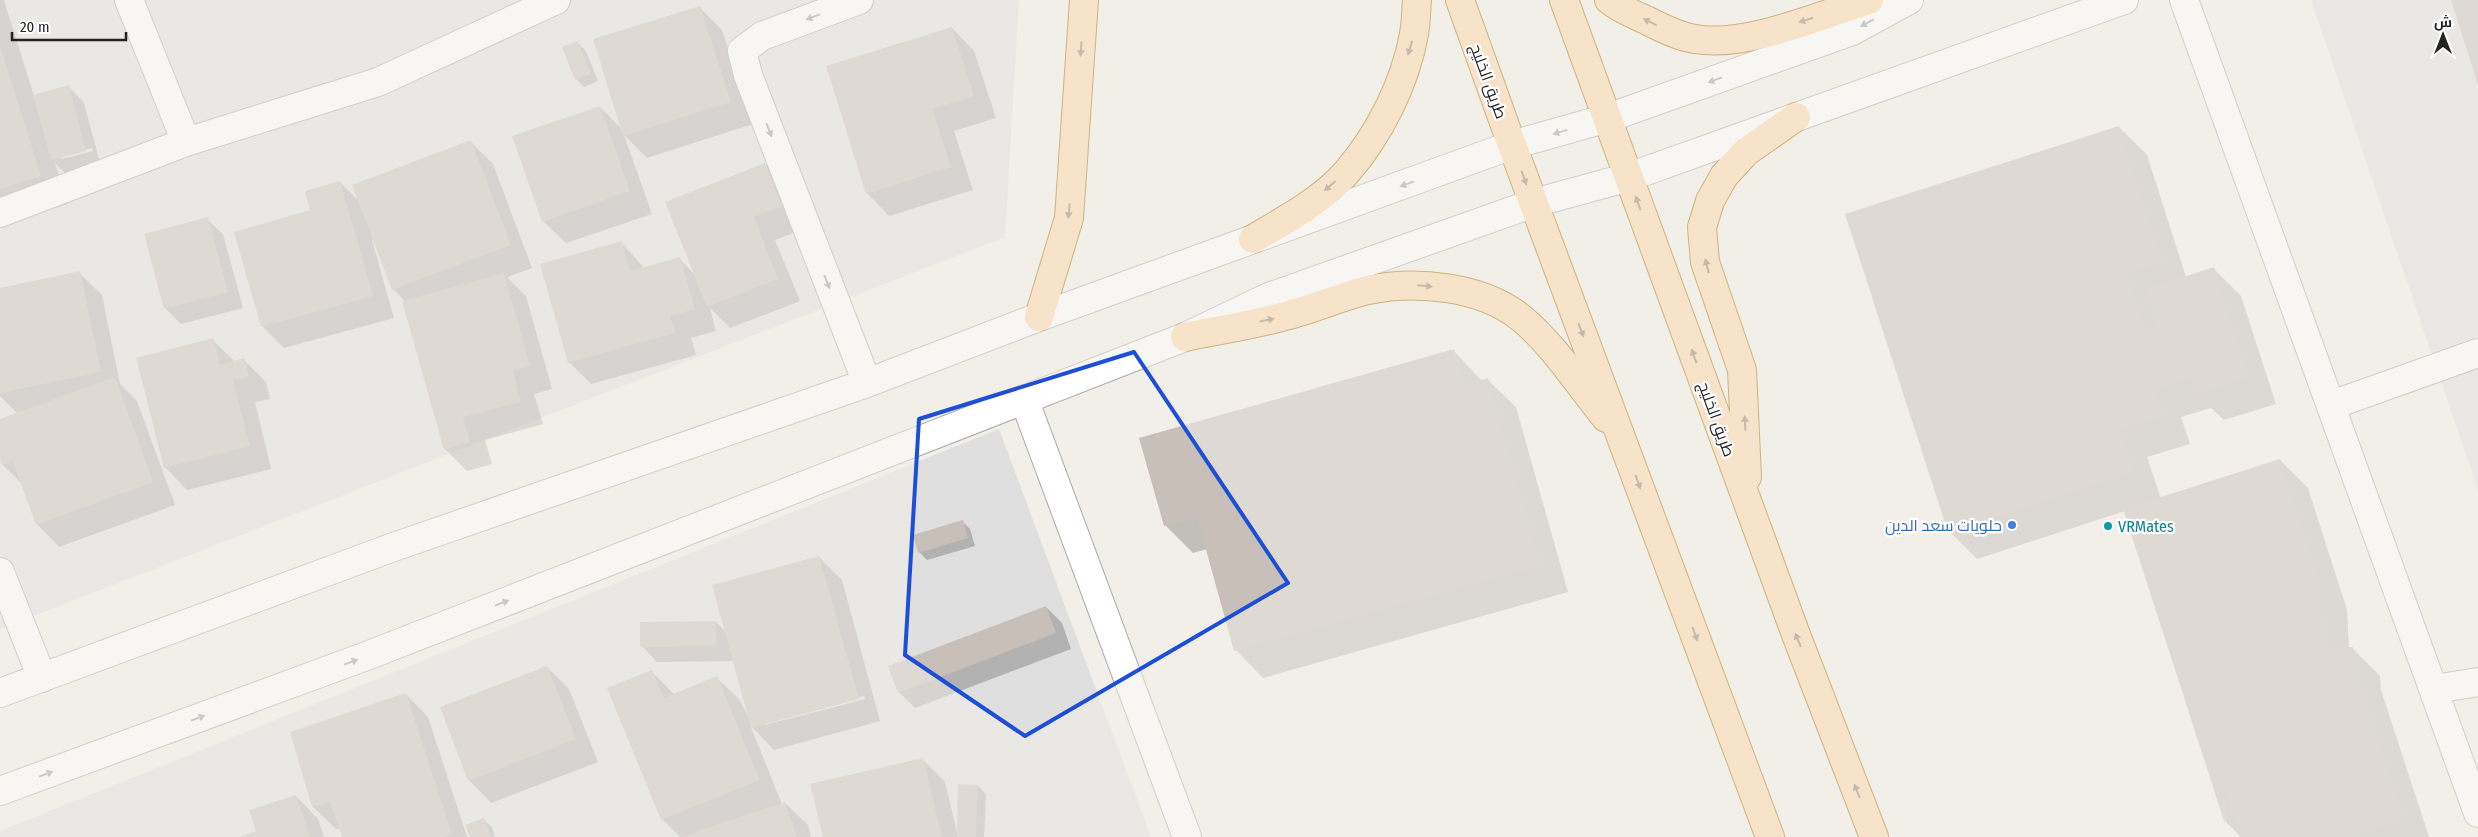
<svg xmlns="http://www.w3.org/2000/svg" width="2478" height="837" font-family="'Fira Sans Condensed',Cairo,sans-serif">
<rect width="100%" height="100%" fill="#f2efe9"/>
<path fill="#e0dfdf" d="M0 0H1019L1005 237 0 629Z
M2311 0H2478V490Z
M999 429 1151 837H0V831Z"/>
<path fill="#0003" fill-rule="evenodd" d="M0 0H4L34 96 69 87 84 103 101 167 68 176 55 163 68 204 0 224ZM92 148 93 151 61 159V156Z
M700 8 722 30 753 124 647 158 624 135 652 214 566 243 543 221 600 107 623 130Z
M952 28 974 51 996 118 954 131 973 190 889 216 867 193Z
M578 43 586 51 598 81 584 87 576 79Z
M2119 127 2147 155 2186 277 2213 268 2241 296 2276 404 2224 420 2211 408 2181 417 2190 444 2147 457 2161 499 2280 460 2308 488 2347 610 2349 649H2353L2380 676 2381 690 2429 837H2241L2226 822 2125 511 1977 559 1949 531Z
M471 142 493 164 532 268 507 277 526 296 552 389 534 394 543 424 485 440 492 464 467 471 445 449 405 301 393 289 374 239 372 240 394 318 284 348 262 326 311 211 340 182 360 202Z
M765 164 787 187 804 229 775 240 800 301 730 328 710 308 716 331 691 338 696 355 591 384 569 362 621 242 645 269 680 259 695 275Z
M207 219 223 234 243 308 181 324 165 308Z
M79 273 102 295 120 384 137 401 175 505 59 547 37 524 22 484 3 465 0 456V420L18 414 0 396V289Z
M212 339 235 362 244 360 266 382 270 399 255 402 271 469 187 490 165 467Z
M1454 351 1482 381 1488 380 1516 407 1568 592 1263 678 1236 650 1207 549 1193 553 1165 525Z
M963 522 970 529 975 546 927 560 919 552Z
M819 557 842 580 880 721 774 750 750 725 782 804 785 803 808 825 811 837H680L662 819 652 672 674 694 717 678 740 700 751 723 734 661 657 662 642 646 716 622 726 632ZM864 696 865 699 765 725V723Z
M1046 607 1062 623 1071 649 915 708 899 692Z
M547 667 569 689 598 762 491 803 469 780Z
M406 694 428 717 467 837H344L340 828 336 829 313 807 292 733Z
M923 760 945 782 957 833 978 786 986 794 984 837H824Z
M296 796 318 819 324 837H242L258 832Z
M484 820 492 827 495 837H471Z"/>
<path fill="#c7bfb8" d="M2451 0H2478V85Z
M700 6 731 102 623 136 593 39Z
M952 27 974 96 932 109 951 167 866 194 826 66Z
M578 41 591 74 575 80 562 47Z
M0 46 41 176 0 189Z
M69 85 86 151 51 160 33 95Z
M600 106 630 191 542 222 512 136Z
M2119 126 2163 262 2127 273 2146 329 2157 326 2145 289 2214 267 2249 377 2195 394 2191 378 2155 390 2163 416 2121 429 2134 472 1948 532 1845 214Z
M471 140 511 245 392 290 352 185Z
M765 163 782 206 754 217 778 279 707 307 665 202Z
M340 181 373 296 261 327 234 232 310 210 305 191Z
M208 217 228 292 164 309 144 234Z
M622 241 630 271 680 257 695 309 670 316 675 333 568 363 540 264Z
M80 271 101 372 0 393V288Z
M504 273 530 366 513 371 521 402 463 417 470 442 444 450 402 301Z
M213 338 220 365 244 358 249 377 233 380 250 446 164 468 136 358Z
M1454 349 1465 385 1488 378 1541 565 1234 651 1197 517 1164 526 1139 438Z
M115 377 153 482 36 525 13 462 2 465 0 460V419Z
M2280 459 2320 582 2322 630 2328 648 2353 647 2354 662 2402 809V821L2351 837H2240L2224 788 2225 824 2123 509Z
M963 520 968 538 918 553 913 535Z
M819 556 859 699 751 728 712 585Z
M1046 606 1056 633 898 693 888 666Z
M716 621 717 646 640 647V622Z
M547 666 576 739 468 781 440 707Z
M652 670 664 698 717 676 760 780 661 820 607 688Z
M406 693 452 834 444 837H342L330 802 312 807 290 732Z
M923 758 942 837H823L810 784Z
M958 784 978 785 976 837H957Z
M296 795 310 837H239L256 831 249 810Z
M785 802 797 837H680Z
M484 818 491 837H470L465 825Z"/>
<g fill="none" stroke-linecap="round" stroke-linejoin="round">
<defs>
<path id="minor" d="M129 0 186 142
M859 0 762 36 742 51 748 75 867 383
M2184 0 2478 813
M0 213 186 142 378 82 556 0
M1024 399 1187 837
M2332 405 2478 353
M0 572 42 678
M2434 689 2478 682
M0 693 388 549 867 383 1039 317 1512 145 1608 118 1852 31 1909 0
M0 791 369 655 1185 337 1269 297 1534 203 1629 177 2124 0"/>
<path id="major" d="M1460 0 1512 145 1770 837
M1564 0 1795 632 1874 837
M1609 0C1620 9 1633 14 1646 20 1660 27 1679 37 1695 39 1746 48 1821 15 1869 0
M1253 239C1285 220 1321 201 1346 173 1379 135 1405 84 1414 34 1416 23 1416 11 1417 0
M1039 317 1069 218 1084 0
M1185 337C1218 330 1253 325 1285 316 1313 309 1340 297 1368 290 1415 280 1482 286 1521 318 1554 345 1579 385 1606 418
M1747 477 1742 370 1705 262 1702 227 1710 201 1724 176 1746 152 1796 117"/>
</defs>
<use href="#minor" stroke="#a9a9a9" stroke-width="30"/>
<use href="#major" stroke="#a06b00" stroke-width="30"/>
<use href="#minor" stroke="#fff" stroke-width="28"/>
<use href="#major" stroke="#fcd6a4" stroke-width="28"/>
</g>
<defs><path id="oneway-solid" d="M-6-.8H1V-3.2L6.5 0L1 3.2V.8H-6Z" transform="scale(1.25)"/></defs>
<g fill="#9c9c9c">
<use href="#oneway-solid" transform="translate(813 17) rotate(160)"/>
<use href="#oneway-solid" transform="translate(1867 23) rotate(151)"/>
<use href="#oneway-solid" transform="translate(1715 80) rotate(160)"/>
<use href="#oneway-solid" transform="translate(769 130) rotate(69)"/>
<use href="#oneway-solid" transform="translate(1560 132) rotate(164)"/>
<use href="#oneway-solid" transform="translate(1407 184) rotate(160)"/>
<use href="#oneway-solid" transform="translate(827 282) rotate(69)"/>
<use href="#oneway-solid" transform="translate(502 603) rotate(-21)"/>
<use href="#oneway-solid" transform="translate(351 662) rotate(-20)"/>
<use href="#oneway-solid" transform="translate(198 718) rotate(-20)"/>
<use href="#oneway-solid" transform="translate(46 774) rotate(-20)"/>
</g>
<g fill="#8f7c63">
<use href="#oneway-solid" transform="translate(1806 20) rotate(162)"/>
<use href="#oneway-solid" transform="translate(1650 22) rotate(-154)"/>
<use href="#oneway-solid" transform="translate(1410 48) rotate(107)"/>
<use href="#oneway-solid" transform="translate(1081 49) rotate(94)"/>
<use href="#oneway-solid" transform="translate(1524 178) rotate(70)"/>
<use href="#oneway-solid" transform="translate(1330 186) rotate(139)"/>
<use href="#oneway-solid" transform="translate(1638 203) rotate(-110)"/>
<use href="#oneway-solid" transform="translate(1069 211) rotate(95)"/>
<use href="#oneway-solid" transform="translate(1707 266) rotate(-104)"/>
<use href="#oneway-solid" transform="translate(1425 286) rotate(5)"/>
<use href="#oneway-solid" transform="translate(1267 320) rotate(-11)"/>
<use href="#oneway-solid" transform="translate(1581 330) rotate(69)"/>
<use href="#oneway-solid" transform="translate(1694 356) rotate(-110)"/>
<use href="#oneway-solid" transform="translate(1745 423) rotate(-93)"/>
<use href="#oneway-solid" transform="translate(1638 482) rotate(70)"/>
<use href="#oneway-solid" transform="translate(1695 634) rotate(70)"/>
<use href="#oneway-solid" transform="translate(1798 640) rotate(-112)"/>
<use href="#oneway-solid" transform="translate(1857 791) rotate(-111)"/>
</g>
<path d="M0 0H2478V837H0ZM1134 352 1288 583 1025 736 905 655 919 419Z" fill="#f2efe9" fill-opacity=".55" fill-rule="evenodd"/>
<path fill="none" stroke="#1d4ed8" stroke-width="4" stroke-linejoin="round" d="M1134 352 1288 583 1025 736 905 655 919 419Z"/>
<circle fill="#3f7fe0" stroke="#fff" stroke-width="2" cx="2012" cy="525" r="5"/>
<circle fill="#0f9aa8" stroke="#fff" stroke-width="2" cx="2108" cy="526" r="5"/>
<g text-anchor="middle" stroke-width="4.5" stroke-linejoin="round" paint-order="stroke">
<g font-size="16" fill="#222" stroke="#fff">
<text transform="translate(1489 81) rotate(70)" y="6">طريق الخليج</text>
<text transform="translate(1717 419) rotate(70)" y="6">طريق الخليج</text>
</g>
<g font-size="16" fill="#366cbe" stroke="#fff" text-anchor="end">
<text x="2002" y="531">حلويات سعد الدين</text>
</g>
<g font-size="16" fill="#0d838f" stroke="#fff" text-anchor="start">
<text x="2118" y="532">VRMates</text>
</g>
</g>
<g transform="translate(2443 35)" stroke="#ffffff" stroke-width="4" paint-order="stroke">
<path d="M0-4L9 19L0 12L-9 19Z" fill="#222222"/>
<text y="-8" font-size="14" font-weight="bold" text-anchor="middle" fill="#222222">ش</text>
</g>
<path d="M12 32v8h114v-8" fill="none" stroke="#222222" stroke-width="2.5"/>
<text x="20" y="32" font-size="15" fill="#222222" stroke="#ffffff" stroke-width="4" paint-order="stroke">20 m</text>
</svg>
